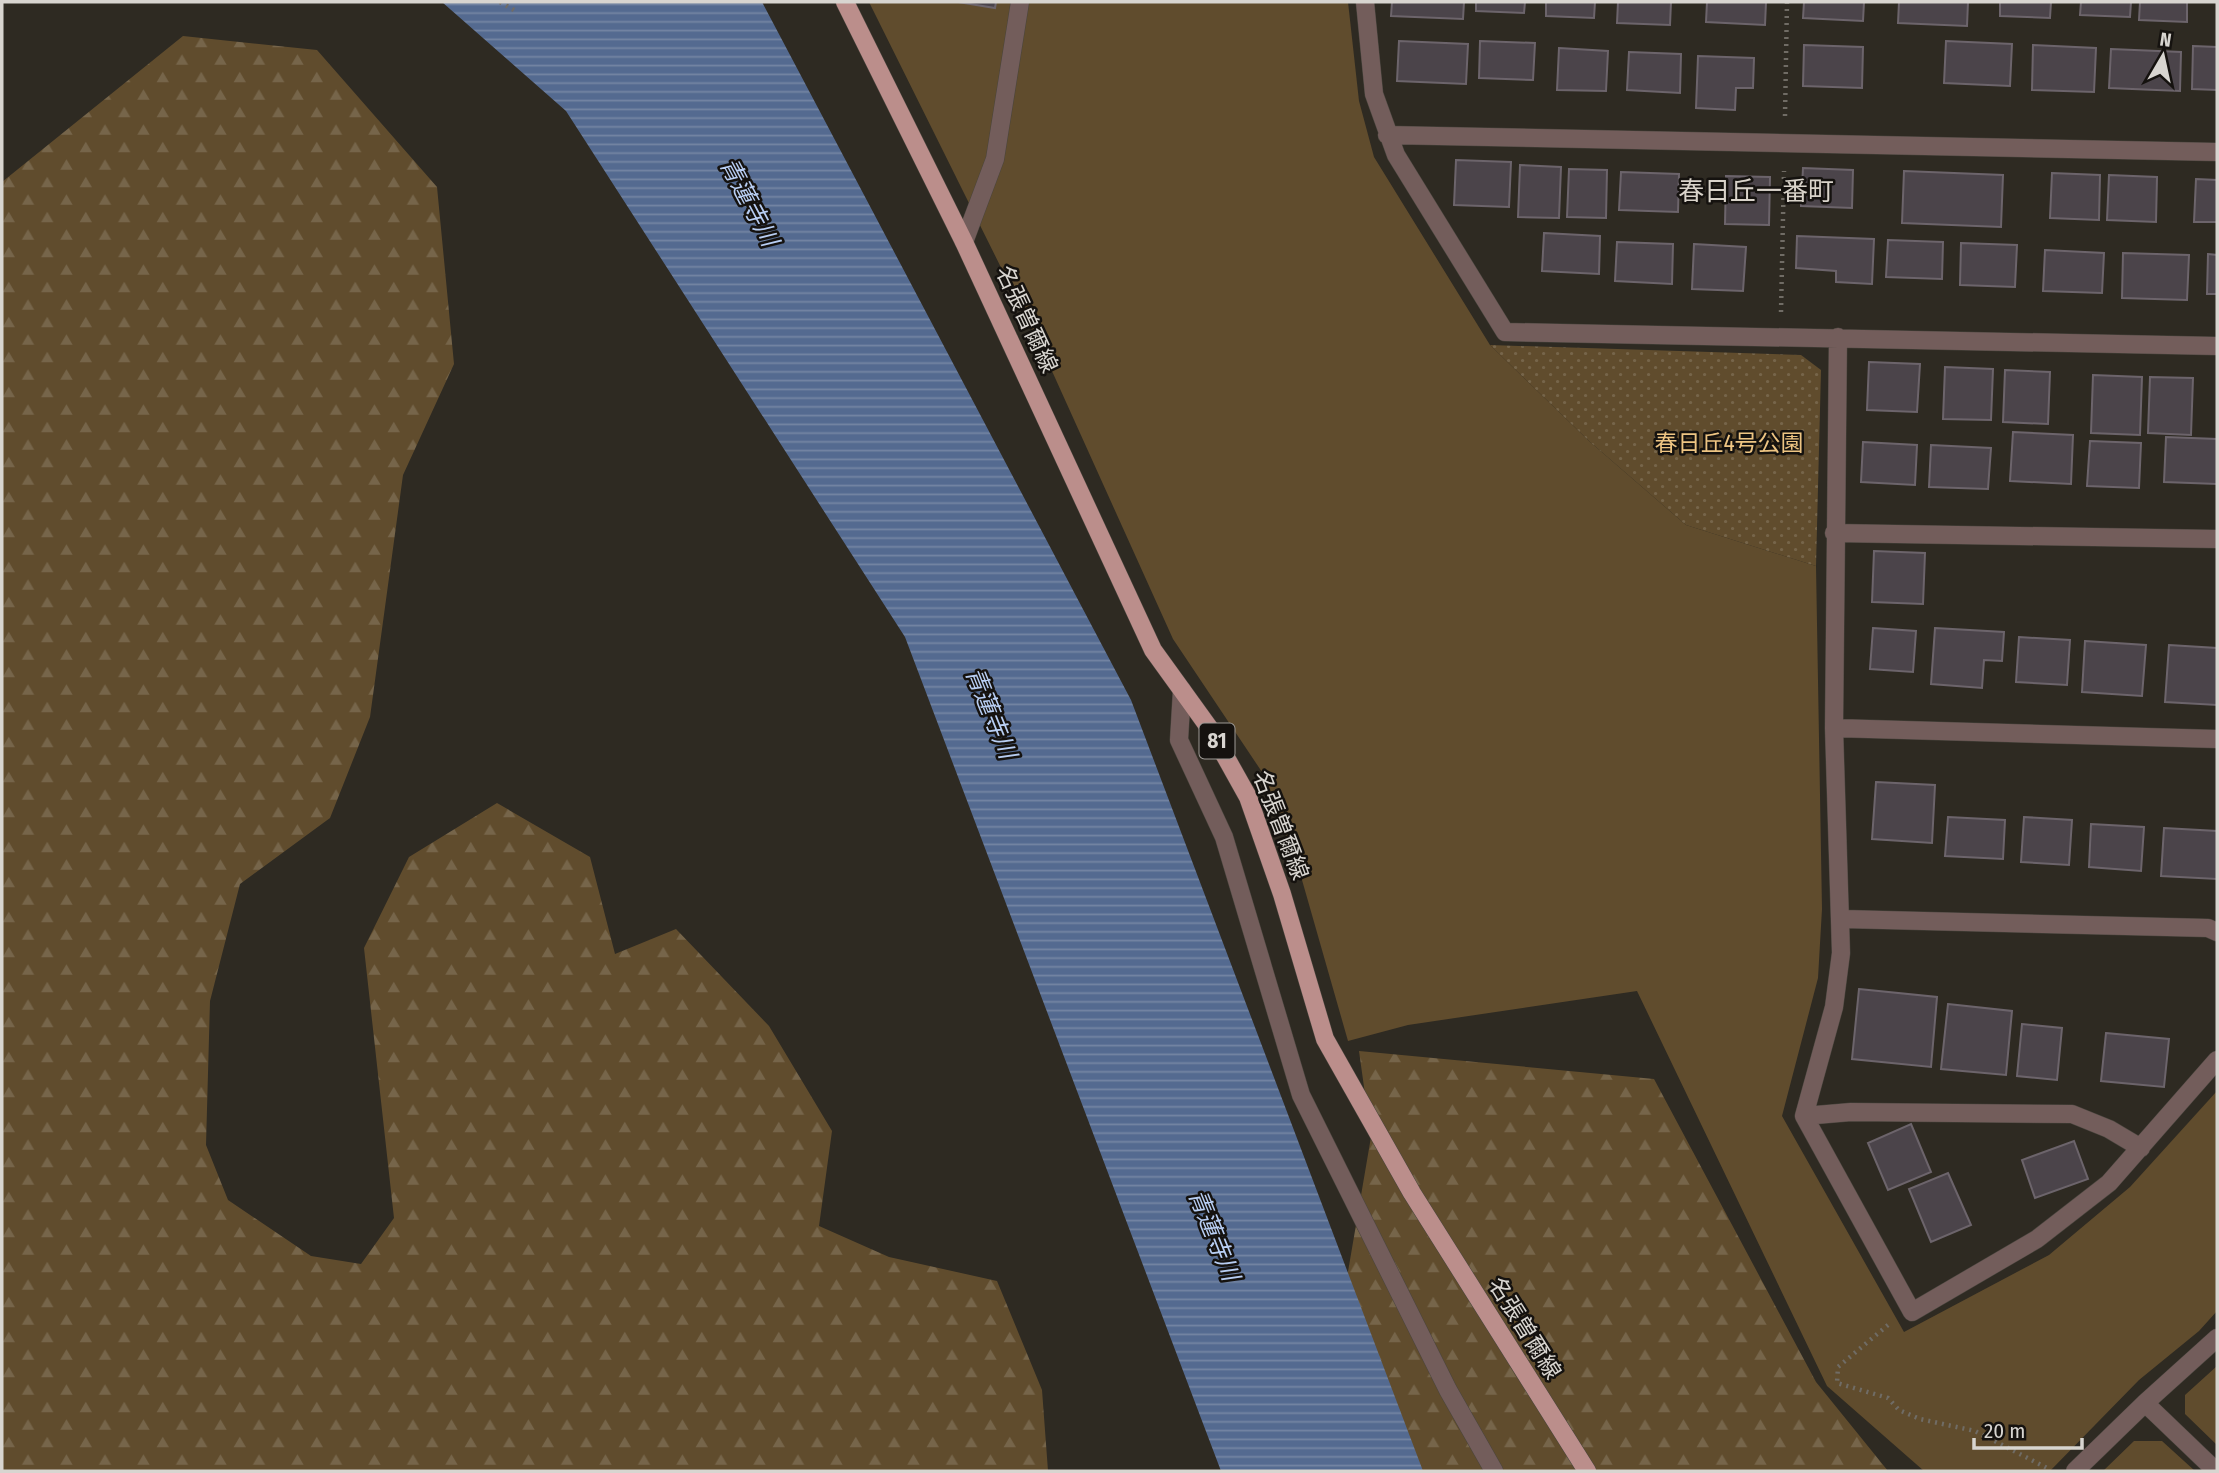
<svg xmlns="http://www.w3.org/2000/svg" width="2219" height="1473" font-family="'Fira Sans Condensed','Noto Sans JP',sans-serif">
<defs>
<pattern id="forest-firs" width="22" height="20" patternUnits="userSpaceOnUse" patternTransform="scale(1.75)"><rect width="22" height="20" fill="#604c2d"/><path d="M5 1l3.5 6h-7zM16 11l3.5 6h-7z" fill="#76654a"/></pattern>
<pattern id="park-dots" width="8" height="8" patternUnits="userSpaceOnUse" patternTransform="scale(1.75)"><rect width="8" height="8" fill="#604c2d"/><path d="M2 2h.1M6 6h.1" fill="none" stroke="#76654a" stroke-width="1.8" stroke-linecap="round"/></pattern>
<pattern id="water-rules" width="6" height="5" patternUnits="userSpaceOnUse" patternTransform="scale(1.75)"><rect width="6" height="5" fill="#546a90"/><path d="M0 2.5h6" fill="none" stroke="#7485a3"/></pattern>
</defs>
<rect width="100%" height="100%" fill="#2e2a22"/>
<path fill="#604c2d" d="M869 2H1348L1359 101 1374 157 1490 345 1589 441 1686 525 1816 566 1822 909 1818 978 1782 1116 1904 1332 2049 1255 2130 1187 2217 1091V1311L2199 1331 2139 1380 2050 1471H1924L1827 1386 1637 991 1408 1025 1348 1041 1300 873 1264 775 1173 639 1047 360Z
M2217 1366V1445L2185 1414V1395Z
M2134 1441H2162L2195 1471H2103Z"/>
<path fill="url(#forest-firs)" d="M183 36 317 50 437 187 454 364 403 475 370 717 330 818 240 884 210 1001 206 1145 228 1200 311 1256 361 1264 394 1218 364 948 409 857 497 803 590 857 615 954 676 929 769 1026 832 1131 819 1226 889 1257 997 1281 1042 1390 1048 1471H2V182Z
M1359 1051 1654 1079 1816 1382 1888 1471H1314L1371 1137Z"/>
<path fill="url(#park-dots)" d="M1490 345 1801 355 1821 370 1816 566 1686 525 1589 441Z"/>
<path fill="url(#water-rules)" d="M442 2H762L1131 700 1423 1471H1221L905 637 566 111Z"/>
<path fill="#4b444a" stroke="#6c646b" stroke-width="2" d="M958 2H996L995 8Z
M1392 2H1464L1463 19 1391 16Z
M1476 2H1525L1524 13 1476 11Z
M1546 2H1595L1594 18 1546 16Z
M1618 2H1671L1670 25 1617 23Z
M1707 2H1766L1765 25 1706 22Z
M1804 2H1864L1863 21 1803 18Z
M1899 2H1968L1967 26 1898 23Z
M2000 2H2051L2050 18 2000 16Z
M2081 2H2131L2130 17 2080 15Z
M2140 2H2187V22L2139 20Z
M1399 41 1468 44 1466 84 1397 81Z
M1480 41 1535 43 1533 80 1479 78Z
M1946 41 2012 44 2010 86 1944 83Z
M1804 45 1863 47 1862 88 1803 86Z
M2033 45 2096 48 2094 92 2032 90Z
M2193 46 2217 47V90L2192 89Z
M1559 48 1608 51 1606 91 1557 90Z
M2111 49 2181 52 2180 91 2109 88Z
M1629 52 1681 54 1680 93 1627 90Z
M1698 56 1754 58 1753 88H1736L1735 110 1696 108Z
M1456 160 1511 162 1509 207 1454 205Z
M1520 165 1561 167 1559 218 1518 217Z
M1803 168 1853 170 1852 208 1801 206Z
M1569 169 1607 170 1606 218 1567 217Z
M1904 171 2003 175 2001 227 1902 223Z
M1621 172 1679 174 1678 212 1619 210Z
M2052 173 2100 175 2099 220 2050 218Z
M2109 175 2157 177 2156 222 2107 220Z
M1726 176 1770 177 1769 225 1725 224Z
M2196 179 2217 180V222H2194Z
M1544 233 1600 236 1599 274 1542 271Z
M1797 236 1874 239 1872 284 1836 282V271L1796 268Z
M1888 240 1943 242 1942 279 1886 277Z
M1617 242 1673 244 1672 284 1615 281Z
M1961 243 2017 245 2015 287 1960 285Z
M1694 244 1746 247 1743 291 1692 289Z
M2045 250 2104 253 2102 293 2043 291Z
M2123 253 2189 255 2187 300 2122 298Z
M2208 254 2217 255V294H2207Z
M1869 362 1920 364 1917 412 1867 410Z
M1945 367 1993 369 1991 420 1943 419Z
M2005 370 2050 372 2048 424 2003 422Z
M2093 375 2142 377 2140 435 2091 433Z
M2150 377 2193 378 2191 435 2148 433Z
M2013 432 2073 435 2071 484 2010 481Z
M2166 437 2217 439V484L2164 482Z
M2090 441 2141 443 2139 488 2087 486Z
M1863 442 1917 445 1915 485 1861 482Z
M1931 445 1991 448 1988 489 1929 487Z
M1874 551 1925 553 1923 604 1872 602Z
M1873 628 1916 631 1913 672 1870 669Z
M1935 628 2004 632 2002 661 1984 660 1982 688 1931 684Z
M2019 637 2070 640 2067 685 2016 682Z
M2085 641 2146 645 2142 696 2082 692Z
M2169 645 2217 648V705L2165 702Z
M1876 782 1935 785 1932 843 1872 839Z
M1948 817 2005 820 2003 859 1945 856Z
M2024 817 2072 820 2069 865 2021 862Z
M2091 824 2144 827 2141 871 2089 867Z
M2164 828 2217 831V879L2161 876Z
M1859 989 1937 997 1931 1067 1852 1059Z
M1948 1004 2012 1011 2006 1075 1941 1069Z
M2022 1024 2062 1028 2057 1080 2017 1076Z
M2106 1033 2169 1039 2164 1087 2101 1081Z
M1911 1124 1931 1172 1888 1190 1868 1143Z
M2074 1141 2088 1179 2035 1198 2022 1160Z
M1948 1173 1971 1225 1931 1242 1909 1189Z"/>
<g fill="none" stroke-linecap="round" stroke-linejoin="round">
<defs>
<path id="street" d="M1365 2 1374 94 1396 155 1505 332 2217 346
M1387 135 2217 152
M964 242 995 159 1020 2
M1838 337 1834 728 1841 953 1834 1007 1804 1116 1912 1312 2037 1239 2109 1183 2217 1060
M1834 533 2217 539
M1182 690 1179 740 1224 837 1301 1095 1448 1390 1494 1471
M1834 728 2217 739
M1843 919 2208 928 2217 932
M1804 1116 1851 1112 2072 1114 2109 1129 2141 1148
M2075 1471 2145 1403
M2216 1471 2145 1403 2217 1338"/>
<path id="primary" d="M845 2 964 242 1153 650 1210 729 1248 797 1282 894 1325 1039 1412 1193 1587 1471"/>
</defs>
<use href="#street" stroke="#49453e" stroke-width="19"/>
<use href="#primary" stroke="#49453e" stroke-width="19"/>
<path stroke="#706c65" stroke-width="4.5" stroke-dasharray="2 5" stroke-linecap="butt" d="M500 2 514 10
M1785 116 1787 2
M1781 312 1784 171
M1888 1325 1838 1367 1837 1383 1888 1398 1899 1410 1920 1419 1975 1431 2049 1469"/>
<use href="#street" stroke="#735d5b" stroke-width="18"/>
<use href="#primary" stroke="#bb8e8b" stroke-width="18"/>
</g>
<g text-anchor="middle" stroke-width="5" stroke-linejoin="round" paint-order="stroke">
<rect fill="#15120f" stroke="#9e9a96" stroke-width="2" x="1199.5" y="723.5" width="35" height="35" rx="5"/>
<g font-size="21" font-weight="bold" fill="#d8d5d0">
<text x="1217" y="748">81</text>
</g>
<g font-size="23" fill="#d8d5d0" stroke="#15120f">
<text transform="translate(1027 319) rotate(65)" y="8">名張曽爾線</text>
<text transform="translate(1281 825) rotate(69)" y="8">名張曽爾線</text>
<text transform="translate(1525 1328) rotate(58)" y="8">名張曽爾線</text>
</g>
<g font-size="23" fill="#eec583" stroke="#15120f">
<text x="1729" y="451">春日丘4号公園</text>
</g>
<g font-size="24" font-style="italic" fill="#b8cef3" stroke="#15120f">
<text transform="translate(749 202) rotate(62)" y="8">青蓮寺川</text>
<text transform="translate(991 713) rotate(68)" y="8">青蓮寺川</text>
<text transform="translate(1214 1235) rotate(68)" y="8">青蓮寺川</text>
</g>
<g font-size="26" fill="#d9d3ca" stroke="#15120f">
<text x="1756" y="200">春日丘一番町</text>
</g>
</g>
<rect width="2219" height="1473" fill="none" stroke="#d8d5d0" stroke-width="7"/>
<g transform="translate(2163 56) rotate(9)" stroke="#15120f" stroke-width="5" paint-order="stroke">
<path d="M0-5L12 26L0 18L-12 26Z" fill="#d8d5d0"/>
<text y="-10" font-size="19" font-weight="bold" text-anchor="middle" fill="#d8d5d0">N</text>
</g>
<path d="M1974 1438v10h108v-10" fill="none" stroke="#d8d5d0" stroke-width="3.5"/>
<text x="1984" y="1438" font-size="21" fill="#d8d5d0" stroke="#15120f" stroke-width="5" paint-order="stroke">20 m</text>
</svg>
